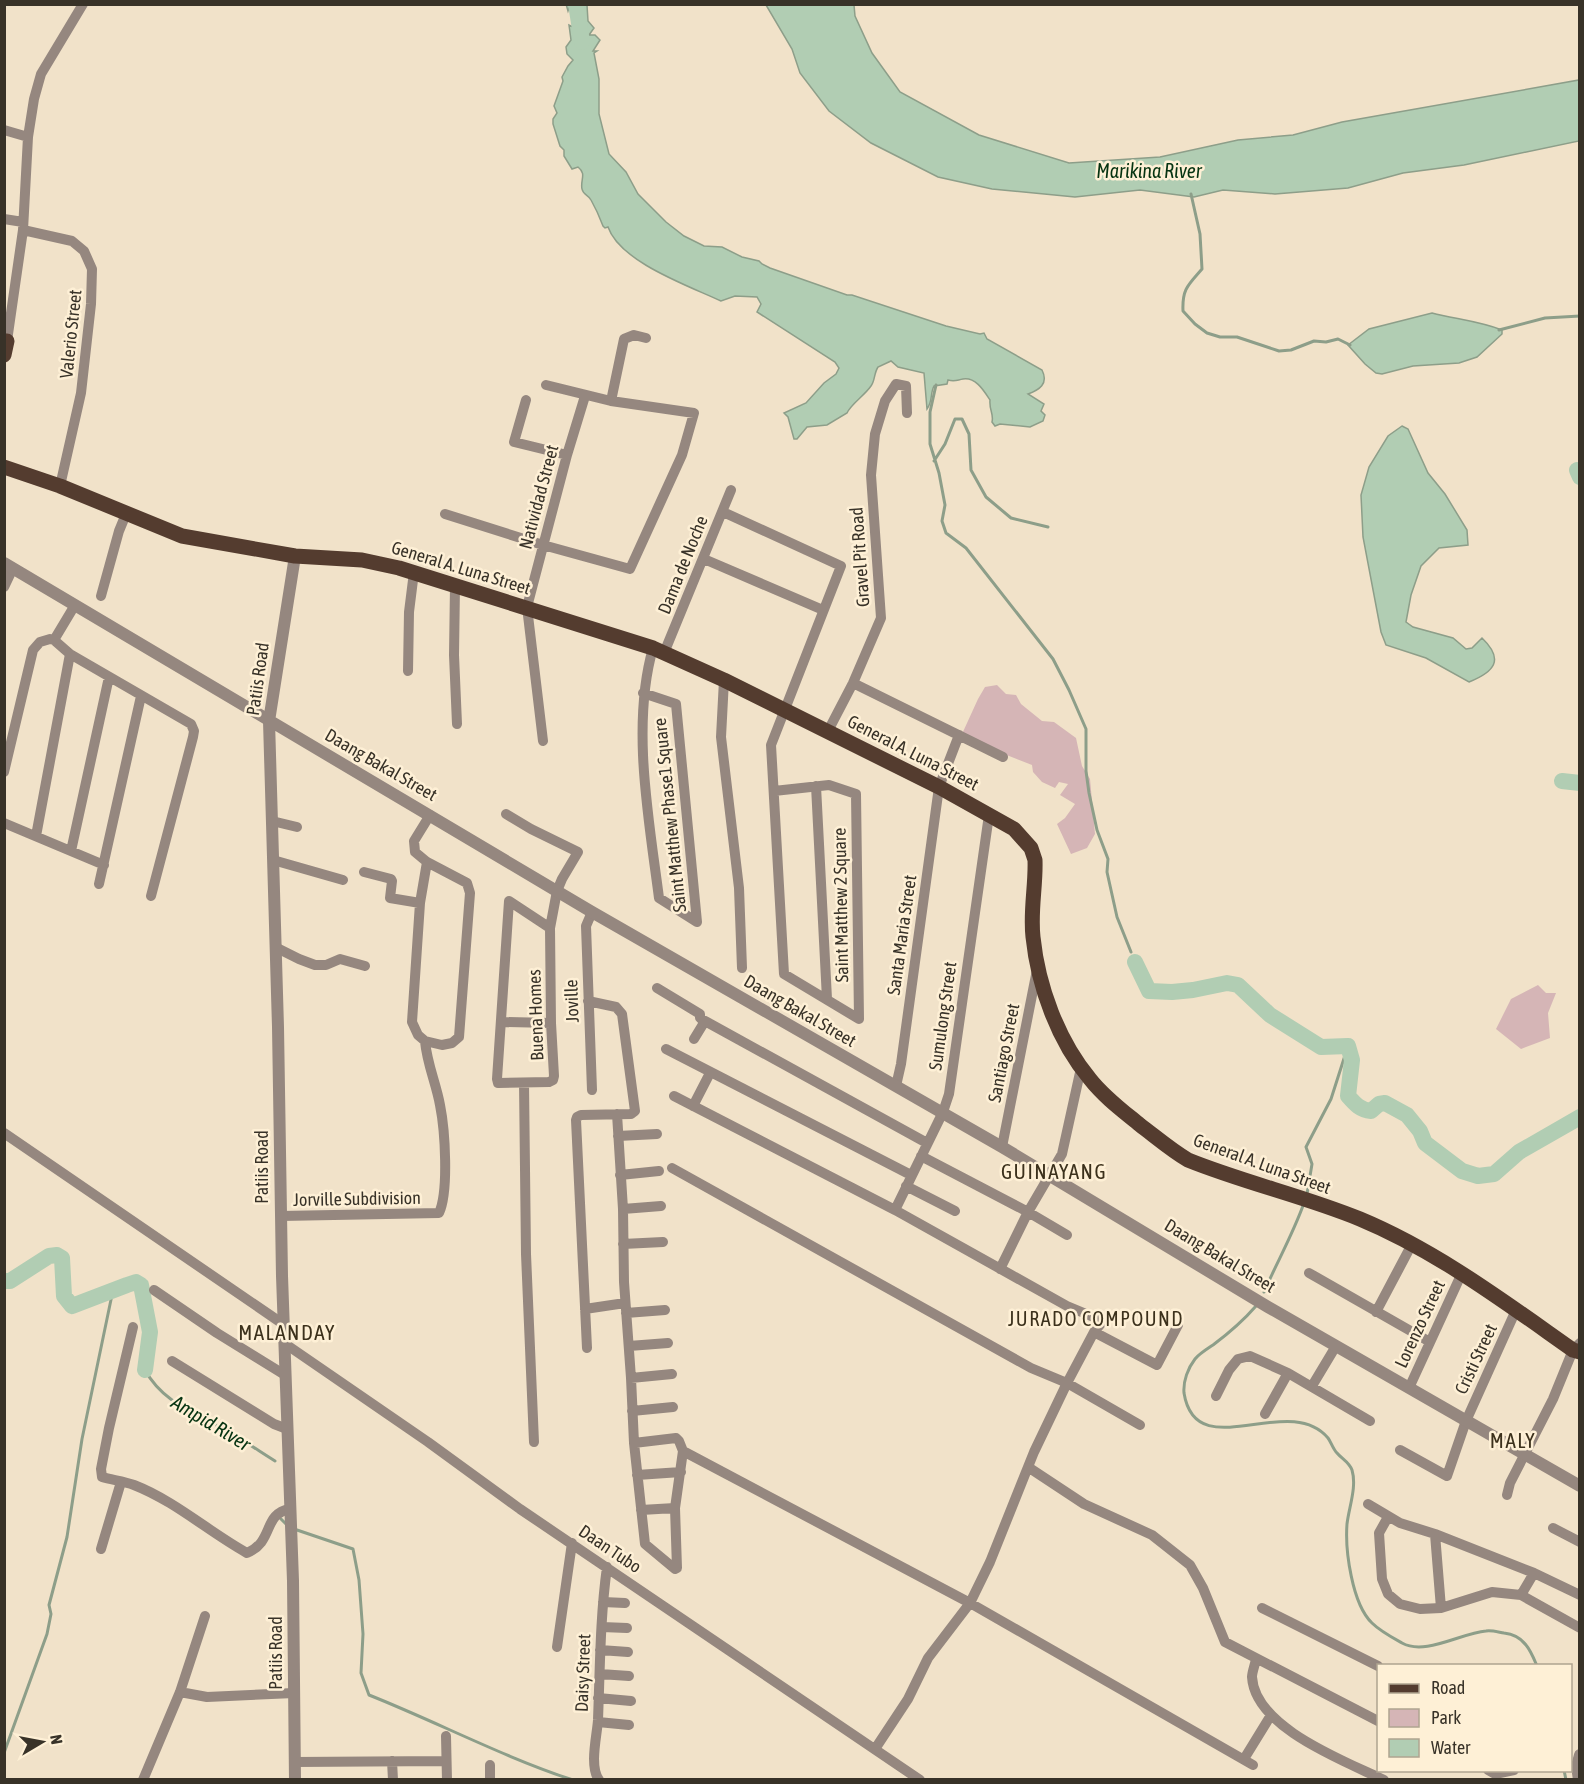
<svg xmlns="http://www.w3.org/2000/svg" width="1584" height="1784" font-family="'Asap Condensed',sans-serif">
<rect width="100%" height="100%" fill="#f1e2c9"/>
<path fill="#d5b5b6" d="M997 685 1006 694 1016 695 1021 704 1042 721 1054 722 1076 738 1082 766 1090 779 1095 834 1087 848 1071 854 1057 824 1065 818 1075 804 1060 795 1068 784 1059 782 1055 788 1042 782 1033 772 1032 765 999 752 962 734 978 699 985 687Z
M1538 985 1546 993H1556L1548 1013 1550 1038 1521 1049 1496 1029 1511 999Z"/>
<path fill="#b1cdb3" stroke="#8d9e89" stroke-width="1.5" d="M566 4 587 5 588 21 594 28 589 35H595L600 40 593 51H597L594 53 599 79V114L609 154 626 172 638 194 666 222 684 236 704 246 722 247 742 257 759 261 762 264 770 268 847 295H852L946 326 980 334 984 333 987 339 1042 370C1049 384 1039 390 1028 394L1044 404 1041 411 1045 415 1043 421 1030 427 1000 424 995 426 992 422C994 414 989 410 990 400 984 391 976 377 963 379 957 380 955 382 948 380L947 384 934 386C930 393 933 401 927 409L924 373 898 367 891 361 878 367C874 373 875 381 871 386 864 396 851 404 847 413L827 425 807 427 797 439H794L788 417 784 413 806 403 824 383 836 374 839 368 835 362 757 312 761 304 757 297 735 296 721 301C689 286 620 262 608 227L605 228 603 226C600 218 595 207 591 200 589 195 583 195 582 189 580 180 587 174 578 167L572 169 564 156V150L560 146 553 124V119L557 113 554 106 563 81 562 77 568 66 573 60 567 54 566 47 571 40 569 25 575 28 582 18C580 13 575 8 569 8L568 11Z
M766 5H854L855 16 872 53 900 92 979 135 1069 163 1160 157 1238 140 1293 135 1342 122 1579 80V141L1464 165 1403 173 1348 188 1275 194 1223 190 1194 197 1140 190 1075 197 992 189 938 177 871 143 829 111 800 73 792 49Z
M1432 313C1455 319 1479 321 1502 330V334L1477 357 1459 363 1413 366 1382 374 1376 373 1365 364 1348 345 1369 329Z
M1402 426 1408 429 1428 473 1445 494 1467 530 1468 545 1439 548 1421 566 1411 595 1406 622 1413 627 1453 638 1466 649 1472 648 1482 638C1505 660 1494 672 1469 682L1426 658 1386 645 1381 632 1363 537 1361 495 1369 467 1388 436Z"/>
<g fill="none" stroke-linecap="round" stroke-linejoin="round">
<path stroke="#8d9e89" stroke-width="3" d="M1191 194 1200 234 1202 269C1188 285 1182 289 1183 311L1195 324 1207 333 1220 337H1237L1279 351 1291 350 1314 341 1326 342 1338 339 1350 345
M1499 330 1545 318 1580 316
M936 385 930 412V444L939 473 945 505 942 521 946 533 966 548 1053 659 1069 690 1086 729V771L1089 793 1097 830 1108 859 1107 872 1117 917 1131 952
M934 461 945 444 955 419H962L969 434 971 470 986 497 1011 518 1048 527
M1307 1194 1312 1164 1306 1147 1331 1099 1348 1046
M1264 1292C1277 1262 1293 1234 1304 1203
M1256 1306C1243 1321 1229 1333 1213 1345 1207 1349 1199 1354 1195 1359 1188 1368 1183 1381 1184 1393 1196 1467 1288 1391 1328 1438 1331 1442 1333 1449 1337 1453 1342 1459 1349 1462 1352 1470 1357 1487 1349 1507 1347 1524 1345 1550 1352 1604 1372 1623 1380 1631 1393 1638 1402 1643 1425 1656 1461 1633 1486 1631 1491 1630 1498 1632 1504 1633 1513 1634 1520 1637 1526 1645 1531 1651 1534 1659 1537 1666
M145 1370C163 1403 196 1413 227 1431 243 1440 259 1451 275 1461
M281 1519 286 1524
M297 1530 353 1549 359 1580 363 1634 361 1673 369 1695C437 1722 503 1757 573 1780
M4 1753 47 1634 51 1614 49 1605 67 1537 82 1439 113 1290
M1564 1770 1566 1780"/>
<path stroke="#b1cdb3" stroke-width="16" d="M576 4 582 42
M1577 470 1580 477
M1562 781 1580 783
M1135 962 1149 991 1172 992 1193 990 1227 983 1238 985 1270 1015 1321 1047 1348 1046 1352 1060 1348 1096C1355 1104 1360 1110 1371 1111L1379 1104 1385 1103 1407 1115 1420 1131 1425 1143 1462 1171 1478 1176 1494 1174 1519 1152 1580 1117
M4 1281H10L49 1256 57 1255 62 1258 64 1296 72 1306 127 1285 136 1282 141 1285 150 1332 145 1370"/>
<path stroke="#95877f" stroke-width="10" d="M4 130 28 137
M4 219 23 222
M23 230 72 241 84 251 92 269 91 304 81 393 60 486
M7 341 23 230 28 137 34 99 41 74 83 4
M526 400 514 442 567 455
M611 401 624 339 634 335 646 338
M723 512 841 566 771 745 784 974 859 1019
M445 514 543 545 630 569 682 455 694 413 611 401 546 385
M704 559 823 610
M455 586 454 655 457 724
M4 587 13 568
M101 596 119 531 126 514
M54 640 70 654 191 724 194 731 193 737 151 896
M653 648C631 725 649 820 659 898L697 922
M664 653 731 490
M408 671 409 612 414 572
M724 680 721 737 739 888 742 968
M853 683 1003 757
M643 693 676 704 697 922
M828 731 853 683 881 618 871 475 875 434 885 401 896 384 906 386 907 413
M543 741 527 607 567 455 585 396
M4 772 33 650 40 642 50 639 54 640 75 605
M816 786 827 999
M774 791 829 785 856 794 859 1019
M506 814 531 829 578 852 562 879 557 891 550 928 551 1023 554 1076 553 1080 549 1082 498 1083 497 1079 509 901 550 928
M272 821 297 827
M4 823 104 865
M36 836 70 654
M71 851 109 677
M273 860 343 880
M427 862 420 903 412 1022 418 1035 425 1041 442 1045 452 1043 459 1037 470 893 467 883 427 862 415 852 414 841 430 815
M364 872 391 879 392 881 390 898 420 903
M99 884 141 696
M275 947 299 959 315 965H326L340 959 365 966
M657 988 700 1014V1018L705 1021 927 1143
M502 1022 551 1023
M694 1039 705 1021
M666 1049 911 1175
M524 1083 526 1254 534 1442
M896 1086 901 1064 939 787 959 735
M592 1090 586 926 592 912
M674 1096 895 1210 1067 1306 1103 1321 1094 1332 1067 1383 1034 1452 990 1562 970 1603 928 1658 908 1699 875 1749
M693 1106 710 1073
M617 1114 623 1209 624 1282 631 1378 634 1443 645 1544 675 1569 677 1568 675 1508 683 1451 679 1441 676 1438 634 1443
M4 1133 283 1324
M618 1136 657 1134
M1002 1147 1037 970
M921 1156 1028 1212 1067 1235
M672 1168 1031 1368 1067 1383 1140 1425
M620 1175 659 1171
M906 1186 955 1211
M623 1209 661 1206
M895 1210 943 1112 949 1094 989 815
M281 1216 439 1213C449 1191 445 1130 440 1105 436 1083 427 1064 425 1041
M623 1244 663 1242
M1000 1269 1028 1212 1062 1154 1081 1068
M1309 1273 1430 1342
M154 1290 217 1333 285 1375
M585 1309 625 1303
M1376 1312 1412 1244
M626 1313 665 1310
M133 1327 109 1428 101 1469 102 1477C112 1480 124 1481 134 1485 175 1501 209 1532 247 1553 275 1541 262 1514 290 1509
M1094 1332 1157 1365 1178 1325
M284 1343 428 1442 520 1509 920 1780
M629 1346 668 1343
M587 1348 576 1120 577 1117 581 1115 631 1114 635 1111 622 1014 616 1007 588 1001
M172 1361 274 1424 287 1429
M631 1378 672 1374
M1312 1386 1336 1346
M1409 1388 1461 1275
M1216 1396 1229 1370 1238 1359 1250 1356 1288 1373 1370 1421
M632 1411 673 1407
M1265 1414 1288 1373
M1400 1450 1447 1476 1466 1421 1516 1310
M683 1451 970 1603 1253 1765
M1028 1467 1084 1504 1152 1535 1190 1565 1203 1588 1225 1642 1378 1721
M637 1475 681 1472
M1507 1495 1510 1483 1553 1399 1573 1350 1580 1343
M1368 1504 1400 1523 1435 1534 1534 1573 1580 1595
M641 1510 675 1508
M1388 1517 1379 1533 1382 1579 1388 1594 1400 1604 1420 1609 1441 1608 1492 1592 1521 1595 1580 1628
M1553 1528 1580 1542
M1435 1534 1441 1608
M101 1549 121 1482
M1521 1595 1534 1573
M603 1602 625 1603
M1262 1608 1378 1666
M602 1627 627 1628
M557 1647 572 1543
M600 1650 628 1652
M1256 1659C1255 1665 1252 1672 1252 1677 1255 1728 1345 1761 1384 1780
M600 1674 629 1676
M180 1692 207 1697 294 1693
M598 1698 631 1701
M598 1722 629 1725
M446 1736 447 1780
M1244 1759 1271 1715
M392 1761 393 1780
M295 1762 446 1761
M490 1765V1780
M1488 1770 1495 1774 1514 1770
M143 1780 180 1692 205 1616
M599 1780C589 1766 597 1736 598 1720 600 1669 600 1618 607 1567"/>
<path stroke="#95877f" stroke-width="12" d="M4 563 592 912 1002 1147 1268 1307 1580 1486
M295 1780 293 1581 282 1276 278 1027 269 721 295 556
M1579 1780 1577 1766 1580 1755"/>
<path stroke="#543c2f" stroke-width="15" d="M4 341H7L4 355
M4 467 60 486 182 536 295 556 362 560 399 568 653 648 724 680 939 787 1014 829 1031 848 1035 860C1036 885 1030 911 1033 937 1038 986 1058 1041 1090 1079 1104 1097 1123 1111 1140 1125 1156 1137 1171 1150 1188 1160 1245 1183 1304 1196 1360 1219 1437 1251 1506 1303 1573 1350L1580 1352"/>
</g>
<g text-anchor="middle" stroke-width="5" stroke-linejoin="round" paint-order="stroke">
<g font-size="18" fill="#383228" stroke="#fef0d6">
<text transform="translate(71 334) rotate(-84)" y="6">Valerio Street</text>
<text transform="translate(539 497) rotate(-75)" y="6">Natividad Street</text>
<text transform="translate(860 557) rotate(-94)" y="6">Gravel Pit Road</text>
<text transform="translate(683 565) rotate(-68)" y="6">Dama de Noche</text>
<text transform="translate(461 568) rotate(17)" y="6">General A. Luna Street</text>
<text transform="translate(258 679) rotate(-82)" y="6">Patiis Road</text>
<text transform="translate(913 753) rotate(27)" y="6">General A. Luna Street</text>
<text transform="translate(381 765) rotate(30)" y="6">Daang Bakal Street</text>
<text transform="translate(670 815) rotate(-96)" y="6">Saint Matthew Phase1 Square</text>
<text transform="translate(841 905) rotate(-91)" y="6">Saint Matthew 2 Square</text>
<text transform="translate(902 935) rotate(-82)" y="6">Santa Maria Street</text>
<text transform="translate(572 1001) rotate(-92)" y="6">Joville</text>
<text transform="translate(800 1011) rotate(30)" y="6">Daang Bakal Street</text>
<text transform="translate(536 1015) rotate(-92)" y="6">Buena Homes</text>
<text transform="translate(943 1016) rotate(-82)" y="6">Sumulong Street</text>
<text transform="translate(1004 1053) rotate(-79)" y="6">Santiago Street</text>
<text transform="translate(1262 1164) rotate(20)" y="6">General A. Luna Street</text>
<text transform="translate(262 1167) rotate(-90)" y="6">Patiis Road</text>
<text transform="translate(357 1199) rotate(-1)" y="6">Jorville Subdivision</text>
<text transform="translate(1220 1256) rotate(31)" y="6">Daang Bakal Street</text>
<text transform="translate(1420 1324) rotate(-65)" y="6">Lorenzo Street</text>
<text transform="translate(1476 1359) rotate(-65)" y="6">Cristi Street</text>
<text transform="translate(610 1549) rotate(34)" y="6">Daan Tubo</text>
<text transform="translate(276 1653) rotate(-90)" y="6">Patiis Road</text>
<text transform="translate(583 1673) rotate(-88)" y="6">Daisy Street</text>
</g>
<g font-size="20" font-style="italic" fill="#053311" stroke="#fef0d6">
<text x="1149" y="178">Marikina River</text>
<text transform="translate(211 1423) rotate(31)" y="7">Ampid River</text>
</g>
<g font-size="20" letter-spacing="1.5" fill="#3c311c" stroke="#fef0d6">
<text x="1096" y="1326">JURADO COMPOUND</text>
</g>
<g font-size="21" letter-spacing="1.5" fill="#3c311c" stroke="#fef0d6">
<text x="1054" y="1179">GUINAYANG</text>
<text x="287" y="1340">MALANDAY</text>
<text x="1513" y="1448">MALY</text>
</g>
</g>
<rect width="1584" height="1784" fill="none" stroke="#383228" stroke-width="12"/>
<rect x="1377" y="1664" width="195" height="108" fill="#fef0d6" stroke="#afa490" stroke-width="1.5"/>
<rect x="1389" y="1684" width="30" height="9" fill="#543c2f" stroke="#afa490" stroke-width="1.5"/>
<text x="1431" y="1694" font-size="18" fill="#383228">Road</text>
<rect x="1389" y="1709" width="30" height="18" fill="#d5b5b6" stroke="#afa490" stroke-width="1.5"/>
<text x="1431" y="1724" font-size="18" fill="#383228">Park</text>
<rect x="1389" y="1739" width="30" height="18" fill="#b1cdb3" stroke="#afa490" stroke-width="1.5"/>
<text x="1431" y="1754" font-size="18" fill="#383228">Water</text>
<g transform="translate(42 1742) rotate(80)" stroke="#fef0d6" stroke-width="4.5" paint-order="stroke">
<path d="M0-4.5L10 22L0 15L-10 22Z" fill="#383228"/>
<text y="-9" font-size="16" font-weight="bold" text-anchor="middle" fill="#383228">N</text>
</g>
</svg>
